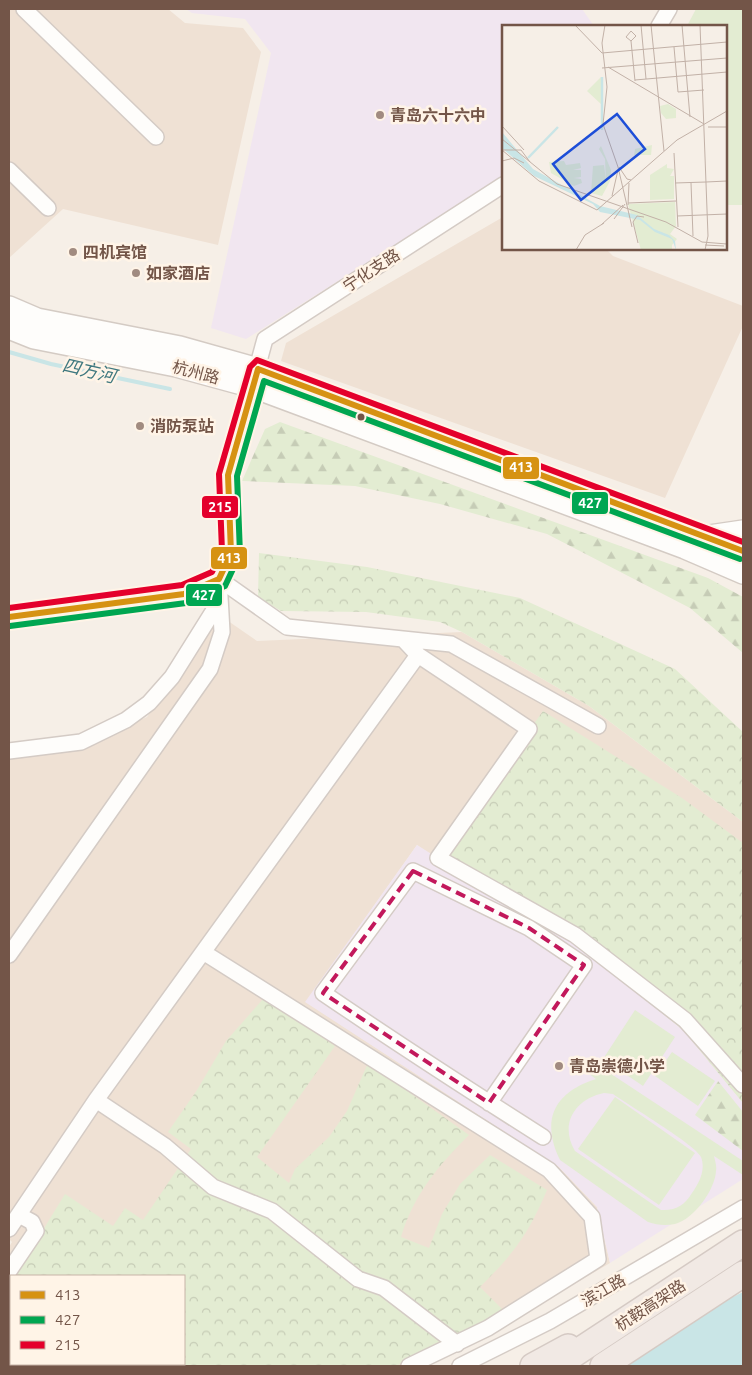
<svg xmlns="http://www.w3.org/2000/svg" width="752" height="1375" font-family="Ubuntu,'Noto Sans SC',sans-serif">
<defs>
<pattern id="forest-firs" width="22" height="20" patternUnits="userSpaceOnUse" patternTransform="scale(1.25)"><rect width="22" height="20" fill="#e3ecd2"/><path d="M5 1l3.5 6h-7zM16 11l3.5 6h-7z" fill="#c6ccb6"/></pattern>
<pattern id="park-crowns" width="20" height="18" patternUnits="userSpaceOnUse" patternTransform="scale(1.25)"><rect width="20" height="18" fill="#e3ecd2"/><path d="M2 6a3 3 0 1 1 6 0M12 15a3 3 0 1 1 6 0" fill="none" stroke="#c6ccb6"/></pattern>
</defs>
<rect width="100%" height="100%" fill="#f6efe7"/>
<path fill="#efe1d4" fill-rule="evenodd" d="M9 9H168L185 23 243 28 261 52 218 245 63 209 9 258Z
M503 217V249H606L613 256 743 306V326L665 498 281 361 286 343Z
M218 614 257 641 462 632 589 706 743 822V1103L683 1030 417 845 306 1002 559 1167 597 1207 610 1263 474 1343 425 1366H9V1247L12 1242 9 1239V751L94 740 147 717ZM11 1276H184V1364H11Z"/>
<path fill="#f1e6f0" d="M186 9H582L594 26H503V177L246 339 211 328 271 53 245 19 192 13Z
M417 845 574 943 683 1030 743 1103V1179L610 1263 597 1207 559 1167 305 1002Z"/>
<path fill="url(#forest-firs)" d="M280 422 708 578 743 597V653L690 608 547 534 440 504 355 486 242 481 265 429Z
M718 1081 743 1112V1151L695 1115Z"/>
<path fill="url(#park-crowns)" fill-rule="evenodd" d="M259 553 367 567 520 598 675 669 743 732V822L589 706 462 632 440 622 366 612 281 611 258 597Z
M543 711 682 798 743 843V1103L683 1030 574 943 438 858Z
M264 998 335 1046 257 1157 289 1183 295 1169 329 1137 347 1111 368 1063 469 1135C438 1166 414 1194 401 1237L429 1248 442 1214 460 1184 490 1155 547 1190C528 1235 514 1253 480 1287L504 1311 396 1366H9V1257L22 1236 35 1243 65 1194 113 1226 125 1208 143 1220 191 1149 168 1132 197 1090 226 1041ZM11 1276H184V1364H11Z"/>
<path fill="#e3ecd2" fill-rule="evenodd" d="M696 9H743V205H726V26H687Z
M635 1010 675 1037 643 1086 603 1059Z
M672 1052 715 1081 698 1106 655 1076Z
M590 1060 743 1161V1175L714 1156C715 1161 717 1166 716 1171 715 1190 694 1219 675 1224 665 1226 657 1225 648 1222L560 1160C540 1119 555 1092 596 1079L584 1070ZM604 1093 613 1094C628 1105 696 1145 701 1157 706 1170 699 1183 692 1193 684 1206 675 1211 661 1210L575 1151C559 1124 575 1099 604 1093Z
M615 1097 695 1153 659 1205 578 1149Z"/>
<path fill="#c9e5e6" d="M743 1292V1366H593Z"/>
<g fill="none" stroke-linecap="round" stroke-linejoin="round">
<path stroke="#c9e5e6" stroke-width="4" d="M9 352 51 364 170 389"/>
<path stroke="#d5c8bf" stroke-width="15" stroke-dasharray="15 8" stroke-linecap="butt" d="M228 475 231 553"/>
<defs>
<path id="minor" d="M24 9 156 137
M659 26 669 9
M9 170 48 208
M228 475 265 339 503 185
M219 579 287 627 451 644 598 726
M9 617 184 594 219 579 231 553
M403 639 418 655 529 729 438 858 575 935 685 1020 743 1085
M9 751 81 742 126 720 149 703 172 677 219 602
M203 952 549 1170 592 1217 598 1259 488 1328 409 1366
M9 955 210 669 222 632 219 579
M96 1100 165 1146 213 1187 272 1211 358 1279 384 1288 457 1344
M489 1103 584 965 529 928 413 871 323 993C395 1042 469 1090 543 1137
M9 1229 96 1100 418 655
M9 1271 36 1231 32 1222 19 1215
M460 1366 550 1321 743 1208"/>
<path id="secondary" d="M9 307 37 319 180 347 258 369 743 551
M9 328 34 338 176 366 253 387 685 548 743 573
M709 536 743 531"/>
<path id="trunk" d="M533 1366 568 1347
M556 1366 743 1243
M603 1366 743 1274"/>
</defs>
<use href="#minor" stroke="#d4cbc5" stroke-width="18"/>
<use href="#secondary" stroke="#d4cbc4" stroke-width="24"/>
<use href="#trunk" stroke="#d5cac4" stroke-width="28"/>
<use href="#minor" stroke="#fefdfb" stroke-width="15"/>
<use href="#secondary" stroke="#fefdfb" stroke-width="21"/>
<use href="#trunk" stroke="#f1e9e4" stroke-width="25"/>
<defs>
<path id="bus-1" d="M9 617 184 594 219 579 231 553 228 475 258 369 743 551"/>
<path id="bus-2" d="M10 626 186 603 225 586 240 554 237 476 264 381 740 559"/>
<path id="bus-3" d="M9 608 182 585 212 572 222 551 219 474 250 367 257 360 743 542"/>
</defs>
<use href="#bus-1" stroke="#fff4e7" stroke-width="10"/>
<use href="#bus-2" stroke="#fff4e7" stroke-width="10"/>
<use href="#bus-3" stroke="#fff4e7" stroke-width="10"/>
<use href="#bus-1" stroke="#d69212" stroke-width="6"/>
<use href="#bus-2" stroke="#00a651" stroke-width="6"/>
<use href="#bus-3" stroke="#e4002b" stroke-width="6"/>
</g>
<path fill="none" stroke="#c2185b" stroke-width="4" stroke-dasharray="10 6" stroke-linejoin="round" d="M413 871 529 928 584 965 489 1103 323 993Z"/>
<g fill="#a18b80" stroke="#fff4e7" stroke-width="2">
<circle cx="380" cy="115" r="5"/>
<circle cx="73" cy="252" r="5"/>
<circle cx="136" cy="273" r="5"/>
<circle cx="140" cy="426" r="5"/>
<circle cx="559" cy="1066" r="5"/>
</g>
<circle fill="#735548" stroke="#fff4e7" stroke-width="2" cx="361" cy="417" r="4.5"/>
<g text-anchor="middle" stroke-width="5" stroke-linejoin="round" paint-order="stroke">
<g font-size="16" font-weight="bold" fill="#735548" stroke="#fff4e7" text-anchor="start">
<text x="390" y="121">青岛六十六中</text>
<text x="83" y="258">四机宾馆</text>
<text x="146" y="279">如家酒店</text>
<text x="150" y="432">消防泵站</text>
<text x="569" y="1072">青岛崇德小学</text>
</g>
<g font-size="16" fill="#735548" stroke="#fff4e7">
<text transform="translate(371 270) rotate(-33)" y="6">宁化支路</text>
<text transform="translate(196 372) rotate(15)" y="6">杭州路</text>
<text transform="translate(603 1290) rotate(-30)" y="6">滨江路</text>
<text transform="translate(650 1305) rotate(-33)" y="6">杭鞍高架路</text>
</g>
<g font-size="18" font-style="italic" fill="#3f787f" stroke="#fff4e7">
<text transform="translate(89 371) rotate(13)" y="6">四方河</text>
</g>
</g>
<g transform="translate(502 25)">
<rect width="225" height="225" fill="#f6efe7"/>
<path d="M99 52 101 60 99 79 85 66ZM99 121 109 145 108 156 100 171 89 168 91 141 102 140 104 156 103 134 97 124ZM62 136 64 140 78 138 79 143 71 145H79V152L72 153 79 154 80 158 72 161 49 148 47 137ZM173 177 174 201 168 209 175 214 170 220V225H139L126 179Z" fill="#e3ecd2"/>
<path d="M166 79 174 84V93L164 94 159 88 158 81ZM150 120 149 130H132L133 124ZM165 139V143L172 144 168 151H172V174L148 175V150Z" fill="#e3ecd2"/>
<path d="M0 107 31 144 98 181 135 190 152 204 167 210 173 216 174 225 170 214 153 207 138 195 98 187 91 179 32 151 0 123Z" fill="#c9e5e6"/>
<path fill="none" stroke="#c9e5e6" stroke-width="2.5" d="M100 52V105M26 133 56 102"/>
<path fill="none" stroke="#c2b1a7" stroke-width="1" d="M73 0 100 28M103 0 100 18 105 62 101 99 116 142 130 202M139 0 144 54M149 0 162 126M180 0 188 92M198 0 206 211 203 225M129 16 124 12 129 6 134 11 129 16 133 56M172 22 176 67 202 65M100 28 225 17M106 42 202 99M100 43 225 33M133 55 225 47M0 101 22 125M206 102H225M0 114 55 159 164 197 200 217 225 219M0 125 37 156 95 185 175 115 225 86M0 125H19L28 137M172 128 176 202M0 136 12 133 22 138M117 142 125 154 129 155M204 157 225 156M173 158 204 157M189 158 191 211M110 171 116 145M126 178 174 176M126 180 127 158M175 191 225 189M112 194 123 179M99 200 121 180M136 218 131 197 135 191 142 192M203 220 222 221M74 225 83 210 102 198"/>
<path fill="#1d4ed8" fill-opacity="0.15" stroke="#1d4ed8" stroke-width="2.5" d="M115 89 143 124 79 175 51 139Z"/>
<rect width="225" height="225" fill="none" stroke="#735548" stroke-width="2.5"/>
</g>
<g stroke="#fff4e7" stroke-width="2">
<rect x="502" y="456" width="38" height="24" rx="5" fill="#d69212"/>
<rect x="571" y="491" width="38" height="24" rx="5" fill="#00a651"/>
<rect x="201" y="495" width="38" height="24" rx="5" fill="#e4002b"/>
<rect x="210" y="546" width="38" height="24" rx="5" fill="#d69212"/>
<rect x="185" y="583" width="38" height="24" rx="5" fill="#00a651"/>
</g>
<g font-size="14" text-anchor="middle" font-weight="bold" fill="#fff">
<text x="521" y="472">413</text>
<text x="590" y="508">427</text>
<text x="220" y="512">215</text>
<text x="229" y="563">413</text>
<text x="204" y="600">427</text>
</g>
<rect width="752" height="1375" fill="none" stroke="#735548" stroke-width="20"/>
<rect x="10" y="1275" width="175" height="90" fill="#fff4e7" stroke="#c7b4a7"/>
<rect x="20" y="1291" width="25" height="8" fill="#d69212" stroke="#c7b4a7"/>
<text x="55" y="1300" font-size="15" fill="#735548">413</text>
<rect x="20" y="1316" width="25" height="8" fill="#00a651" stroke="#c7b4a7"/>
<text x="55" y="1325" font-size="15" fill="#735548">427</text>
<rect x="20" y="1341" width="25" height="8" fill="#e4002b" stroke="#c7b4a7"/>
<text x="55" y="1350" font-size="15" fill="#735548">215</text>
</svg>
